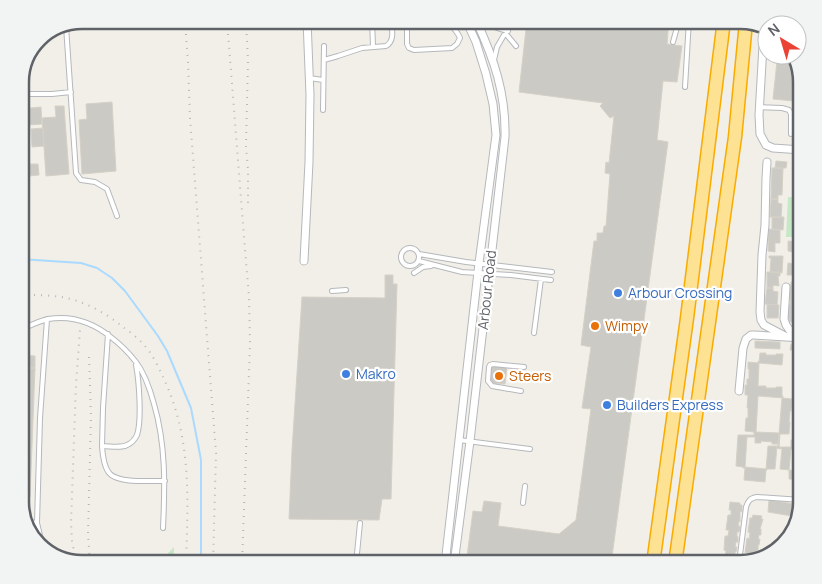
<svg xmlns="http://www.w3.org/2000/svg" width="822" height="584" font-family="Manrope,sans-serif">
<rect width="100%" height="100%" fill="#f1efe8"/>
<path fill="#c5e8c5" d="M788 197 802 198V237H786Z
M174 547V564H158Z"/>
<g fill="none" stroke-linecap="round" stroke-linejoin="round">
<path stroke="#aadaff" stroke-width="2" d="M20 259 81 263 97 268 112 278 125 291 158 336 167 351 191 408 201 460V564"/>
</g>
<path fill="#cccac5" stroke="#d6d1c6" d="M527 20H669L667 44 682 46 677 82 663 81 657 140 668 142 611 564H466L473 511 482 512 484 501 501 503 498 526 559 534 576 520 591 409 582 408 591 347 581 345 594 241H597V233H603L604 226H606L610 174 605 173 606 162 609 163 614 116 610 118 600 106 603 103 519 92Z
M777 61 796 62 793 101 773 99Z
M112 102 116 171 82 174 79 120 87 119 86 104Z
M55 106H64L69 174 46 176 42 118 56 117Z
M41 107 42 124 28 125 29 132H20V109Z
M43 128 44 146 32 147 31 129Z
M776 161 787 162 786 168H775Z
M29 164H38L39 175 29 176Z
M772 168H783L782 195H778V199H771Z
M771 199H778V203L782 204 781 217H770Z
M772 217H784L783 230 772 229Z
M769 229 780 230V243H775V252L768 251Z
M788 241 802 242 801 252H796V249H793V252L788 251Z
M769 256H783L782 273 770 272 771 258H769Z
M788 263 800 264V275H787Z
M800 267H802V279H800Z
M767 272H780V276H778L779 286 773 285V288H767Z
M385 275H393V284H397L391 499H382L379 520 289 519 292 450 302 297 385 298Z
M791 282H800L798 322H789V318H786V304L790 305V299H787L788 285H791Z
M767 288H773V291L778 292 777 305 765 304Z
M767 304 779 305 778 318H767Z
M795 326 802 327V333H795Z
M755 341 780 342V349L755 348Z
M791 344H802V351L790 350Z
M760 353H766V355H776V354H783L782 365 759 363 758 386H766V388H776V387H782V396H783V398L758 396 756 432 779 433 778 444H772V442L761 441V443H755V437H747L745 467 766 469 768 446H777L775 469H767V470H766L765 482 744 480 745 468H743V467L736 466 738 435H754V432L745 431 746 418H748V408H747L748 395H745V385H747V379H749V369H748V362L758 363V361L759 362Z
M20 355 35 356V368H20Z
M799 360H802V398H796Z
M490 365 507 366 505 384 492 383 489 380Z
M20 368H35L30 497H20Z
M782 398 792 399 791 411H790L789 422H790L789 434H780L779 447H791V440L802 441V450L791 449 789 470 780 469 782 449 776 448 777 446H778Z
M789 470 802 471V480L789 479Z
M769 500 801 505 798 515 794 516 793 519 796 520 789 540 792 516 768 512Z
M730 502 740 503V505H742V512L740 511V522L739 521 738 526H740L739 532H737V536L738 537V542H736L735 547H737L736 552H735V563L723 564H722L723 556H725L726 551 724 550 725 536H728L729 530H726L728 515H731V510H729Z
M753 515 762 516 761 519H763L760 529H761V535H759L758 539H760L759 545H758V555H756V560H757L744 563V559H747V553H745L747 538 749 539 750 533 748 532 750 518H752Z"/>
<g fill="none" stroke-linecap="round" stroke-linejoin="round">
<defs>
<path id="service" d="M372 20 373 46
M407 20V44L409 48 414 50 452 48 457 44 460 38 458 34 448 20
M483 20C491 26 498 29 508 31
M66 26 76 173 81 180 95 182 107 189 117 216
M506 34 516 46
M673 42 679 20
M324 60 338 56 362 48 386 46C395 41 392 29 391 20
M494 60 497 47 504 35
M309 78 323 80
M685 87 689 20
M20 94H52L71 92
M759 107 782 108 789 110 791 114V134
M323 110 324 46
M20 168 25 194V213
M20 236 25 213 20 212
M401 257a9 9 0 1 1 18 0a9 9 0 1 1-18 0Z
M419 254 466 262 552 272
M419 261 462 272 511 275 551 280
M414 273 423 267 431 266
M332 291 346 290
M20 330C29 326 39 321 48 319 72 315 94 323 112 338 121 345 129 353 136 362 145 374 150 389 154 404 166 445 165 486 163 528
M534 333 541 279
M108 334 103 408 102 446C111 446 122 449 129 444 133 442 135 439 137 435 142 420 139 381 136 365
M521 391 492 386 488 381 489 367 490 365 493 364 524 367
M802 408 797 410 796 417 797 423 802 426
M459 440 530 449
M102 446C104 474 109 480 137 481 147 481 156 481 165 481
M523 503 525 486
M29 522 37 523
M44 552 37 523 40 418 47 319
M739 563 746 507C748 501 750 498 757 497L802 500
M356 564 360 523"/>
<path id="minor" d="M764 28 759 115 760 134 766 145 773 148 802 150
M767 162 766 178 765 225 762 255 760 312 761 320 764 325 787 337
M304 261 309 162 310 95 307 20
M786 287 784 319 786 325 795 338
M739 391 743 348 746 339 751 335H754L802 338
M445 564 479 263 496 135 493 104 486 74 476 42 466 20
M454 564 470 441 505 137C506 93 494 59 476 20"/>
<path id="motorway" d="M653 564 687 318 724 20
M675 564 735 137 746 22"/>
</defs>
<use href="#service" stroke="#b5b8bc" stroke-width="6"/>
<use href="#minor" stroke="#b5b8bc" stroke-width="9"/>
<use href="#motorway" stroke="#f9ab00" stroke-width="15"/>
<use href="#service" stroke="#fff" stroke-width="4"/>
<use href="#minor" stroke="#fff" stroke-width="7"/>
<use href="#motorway" stroke="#fde293" stroke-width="12"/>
<path stroke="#b6b7b8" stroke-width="2" stroke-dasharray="1 6" stroke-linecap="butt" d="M185 20 188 63 190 118 216 453 213 564
M227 20 244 237 249 297 250 345 242 564
M246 20 248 60 246 146 248 170V207
M20 295C34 295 49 295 62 297 84 301 106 313 123 327 130 332 138 338 143 344 152 353 158 366 163 377 192 438 188 498 186 564
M89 357 91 416 88 534 90 564
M76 562 72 541 71 523 76 384 80 330"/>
</g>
<g fill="#3f7fe0" stroke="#fff" stroke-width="2">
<circle cx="618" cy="293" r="5"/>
<circle cx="346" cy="374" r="5"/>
<circle cx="607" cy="405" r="5"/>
</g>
<g fill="#e8710a" stroke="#fff" stroke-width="2">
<circle cx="595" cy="326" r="5"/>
<circle cx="499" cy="376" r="5"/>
</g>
<g text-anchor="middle" stroke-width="4.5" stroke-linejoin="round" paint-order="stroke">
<g font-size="14" fill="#5f6368" stroke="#fff">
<text transform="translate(487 290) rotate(-84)" y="5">Arbour Road</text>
</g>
<g font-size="14" fill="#366cbe" stroke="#fff" text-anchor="start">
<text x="628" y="298">Arbour Crossing</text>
<text x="356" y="379">Makro</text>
<text x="617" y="410">Builders Express</text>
</g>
<g font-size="14" fill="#c56008" stroke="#fff" text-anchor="start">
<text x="605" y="331">Wimpy</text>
<text x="509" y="381">Steers</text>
</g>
</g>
<path d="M0 0H822V584H0ZM82 29H740A53 53 0 0 1 793 82V502A53 53 0 0 1 740 555H82A53 53 0 0 1 29 502V82A53 53 0 0 1 82 29Z" fill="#f2f3f3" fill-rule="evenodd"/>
<path fill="none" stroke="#5f6368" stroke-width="2.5" d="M82 29H740A53 53 0 0 1 793 82V502A53 53 0 0 1 740 555H82A53 53 0 0 1 29 502V82A53 53 0 0 1 82 29Z"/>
<g transform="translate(782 40) rotate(322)"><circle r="24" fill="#ffffff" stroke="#bfc1c3"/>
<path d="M0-4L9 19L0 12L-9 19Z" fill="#ea4335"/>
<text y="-8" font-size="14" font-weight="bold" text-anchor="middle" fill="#5f6368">N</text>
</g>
</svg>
